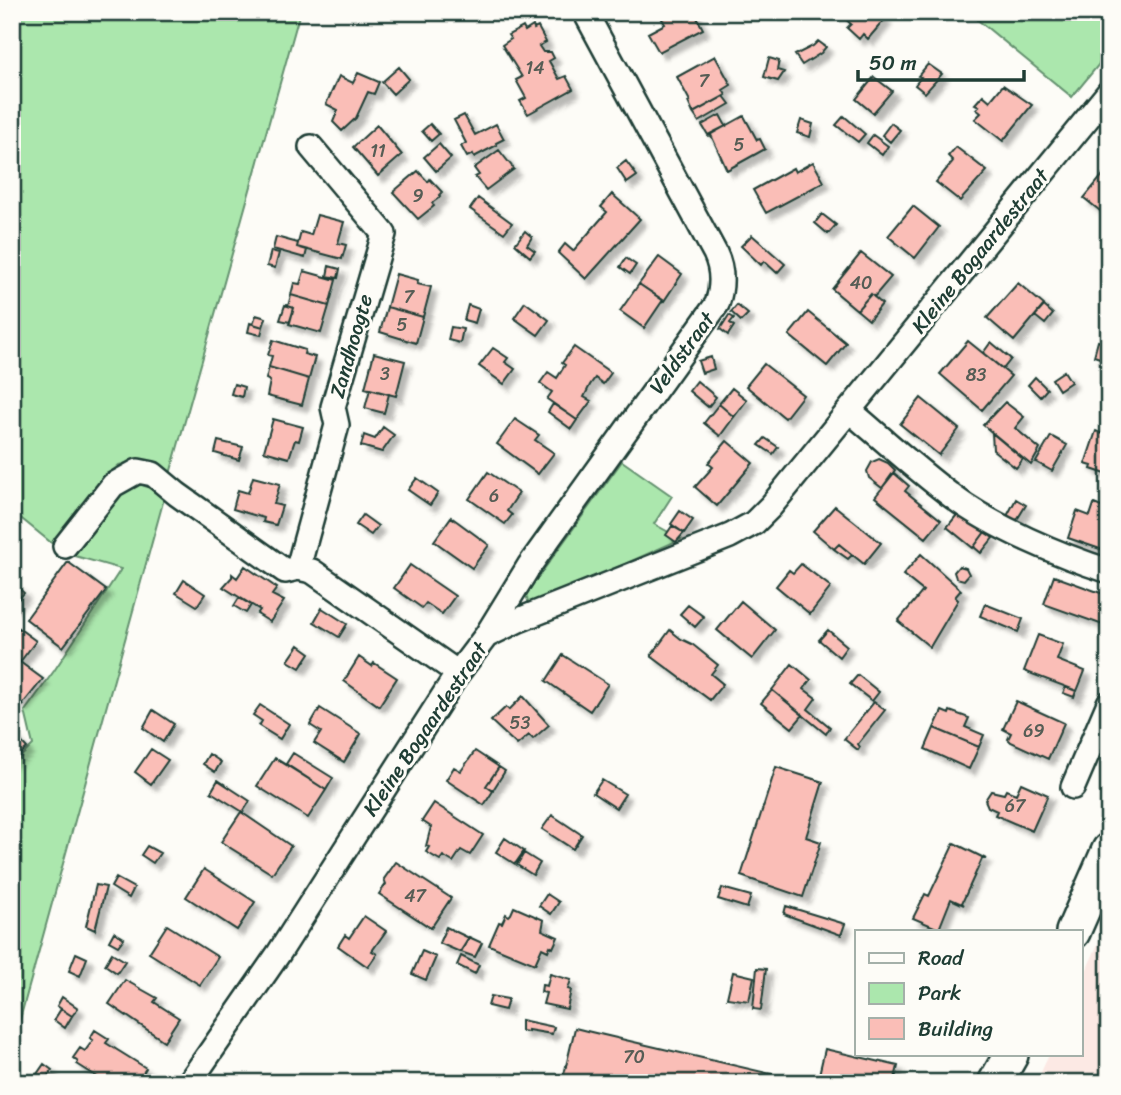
<svg xmlns="http://www.w3.org/2000/svg" width="1121" height="1095" font-family="Sriracha,sans-serif">
<defs>
<filter id="shadow"><feDropShadow dx="6" dy="6" stdDeviation="2" flood-color="#0004"/></filter>
</defs>
<rect width="100%" height="100%" fill="#fdfcf7"/>
<filter id="ink" filterUnits="userSpaceOnUse"><feTurbulence type="fractalNoise" baseFrequency=".0143" numOctaves="2"/><feDisplacementMap in="SourceGraphic" scale="14" xChannelSelector="R" yChannelSelector="G"/><feConvolveMatrix kernelMatrix="1 2 1 2 8 2 1 2 1" color-interpolation-filters="sRGB"/></filter>
<g filter="url(#ink)">
<path fill="#fce9e4" d="M1109 919V1083H1036L1049 1055H1081V982Z"/>
<path fill="#abe7ad" stroke="#659270" stroke-width="2" d="M12 12H300L170 474 140 460 119 465 108 475 54 545 12 511Z
M968 12H1096L1109 22V52L1072 97Z
M622 461 672 496 654 524 681 539 533 605 529 604 526 595 529 590Z
M134 481 165 495 12 1048V765L33 745 25 711 54 671 121 569 68 554 109 503Z"/>
<path fill="#fabeb7" stroke="#1f3d34" stroke-width="2" filter="url(#shadow)" d="M667 12H694L703 29 659 52 648 33 665 24 662 19 669 15Z
M847 12H877L885 19 868 39 863 34 859 39 847 28 851 24 843 17Z
M533 26 534 29 538 27 546 42 539 46 543 52H551L554 58 549 61 559 79 566 76 573 89 528 114 520 101 526 98 516 80 522 77 502 45 511 39 508 35 523 27 525 31Z
M818 41 826 47 821 53 802 65 795 55 813 46Z
M715 56 731 85 723 90 726 95 693 113 688 102 690 101 677 77Z
M769 58 779 61 777 70 784 72 778 81 764 77Z
M928 64 942 74 925 93 915 85 921 77 918 76Z
M399 67 409 79 393 94 382 82Z
M358 73 379 82 374 94 368 92 356 118 342 131 333 122 338 110 326 104 339 76 353 83Z
M874 77 892 91 873 113 856 99Z
M1003 85 1032 105 1003 141 975 119 981 113 976 109 979 106 975 104 983 95 990 101Z
M724 96 730 104 699 122 693 113Z
M464 115 475 135 496 124 504 139 496 143 497 145 474 157 473 154 467 157 461 146 466 143 454 120Z
M720 115 726 126 708 135 702 125Z
M744 116 757 140 760 139 765 149 727 170 711 135 708 136Z
M844 116 865 134 858 142 836 125Z
M801 120 813 124 810 137 797 133Z
M891 123 900 130 890 142 882 135Z
M430 124 439 134 431 141 422 131Z
M377 125 402 155 378 176 353 147Z
M873 135 888 146 882 155 867 143Z
M439 144 451 158 436 171 424 157Z
M956 147 987 171 960 201 936 182 953 161 948 156Z
M499 150 514 169 486 190 475 177 479 175 474 168Z
M626 161 637 176 627 183 617 168Z
M813 162 824 182 766 213 753 190 793 168 795 172Z
M418 171 428 182 430 179 442 192 439 195 440 197 432 203 434 206 418 219 393 192Z
M1106 171 1109 173V218L1084 198Z
M612 194 640 219 586 279 558 253 565 244 573 251 607 212 601 207Z
M478 198 512 223 504 233 470 209Z
M913 206 939 227 915 258 888 236Z
M822 214 836 225 828 234 815 223Z
M317 215 344 222 338 243 346 245 342 259 297 247 301 232 311 235Z
M525 231 532 237 527 245 535 251 530 257 515 244Z
M752 235 785 264 777 273 764 261 761 265 741 246Z
M276 237 298 243 297 247 307 250 305 258 273 249Z
M271 251 279 253 275 268 267 266Z
M861 253 891 277 874 297 871 294 857 310 832 289Z
M659 257 682 274 664 301 639 284Z
M626 258 636 265 630 274 620 267Z
M329 266 340 269 338 278 327 276Z
M304 271 336 280 329 306 291 295 294 283 300 284Z
M396 274 418 280 417 284 431 287 423 317 387 307Z
M1018 283 1044 305 1014 341 987 318Z
M639 284 663 300 644 328 620 311Z
M871 294 882 304 869 320 857 310Z
M291 295 329 306 321 333 289 324 294 308 288 306Z
M525 302 549 320 538 335 514 318Z
M285 305 294 308 290 322 280 320Z
M468 305 479 309 475 323 464 320Z
M737 305 748 314 741 321 731 312Z
M1044 306 1053 314 1045 324 1035 316Z
M387 307 423 317 416 343 380 332Z
M808 312 846 343 827 366 789 335Z
M256 315 266 318 263 327 253 324Z
M729 315 734 318 730 323 734 326 728 335 720 329Z
M250 323 263 327 261 335 248 332Z
M451 327 463 329 460 343 448 340Z
M273 340 305 350 304 354 315 357 309 379 269 367 272 356 268 355Z
M968 341 1011 376 982 410 940 374Z
M1098 341 1109 344V361L1094 356Z
M991 342 1011 359 1003 369 983 353Z
M574 347 611 373 603 384 595 378 590 385 584 397 591 401 577 420 547 399 552 392 540 383 548 372 557 378 565 365 562 363Z
M493 348 508 358 505 362 515 369 504 384 479 366Z
M374 353 405 361 396 396 365 388Z
M711 357 714 369 702 373 698 361Z
M764 364 803 395 785 418 746 386Z
M269 367 309 379 302 405 267 396 270 381 266 379Z
M1064 371 1071 382 1059 390 1052 379Z
M1035 377 1047 389 1040 397 1028 385Z
M697 381 716 397 708 407 689 391Z
M234 384 244 387 242 397 231 394Z
M732 388 747 400 734 417 719 404Z
M370 389 389 394 384 413 365 408Z
M921 398 959 429 939 455 900 424Z
M1005 402 1024 417 1015 428 1040 449 1031 465 983 425Z
M553 404 577 420 571 429 548 412Z
M719 404 734 417 720 436 704 423Z
M273 419 303 427 299 441 295 440 289 458 264 451Z
M515 419 539 435 535 440 554 453 538 474 497 444Z
M383 427 394 435 382 452 361 446 364 435 375 439Z
M1105 430 1109 432V475L1091 469 1092 466 1085 464 1096 431 1103 434Z
M992 433 1023 459 1016 468 993 450Z
M1051 436 1067 445 1052 471 1036 462Z
M765 438 778 447 773 454 759 445Z
M218 441 243 447 239 460 215 453Z
M727 441 753 463 717 506 695 487 713 467 708 463Z
M879 459 888 463 895 470 882 488 869 478 867 471 872 462Z
M488 472 519 493 507 511 512 515 505 524 469 499Z
M894 473 909 486 905 491 941 520 926 538 875 497Z
M253 477 280 484 274 504 282 506 276 525 263 522 264 518 233 509 238 490 248 493Z
M417 478 438 493 430 505 408 490Z
M1016 499 1026 505 1015 523 1006 518Z
M1094 504 1109 510V552L1068 538 1077 511 1090 516Z
M835 506 881 543 864 564 839 544 834 549 813 531Z
M680 511 693 520 684 533 671 524Z
M960 511 985 532 973 548 947 527Z
M363 515 378 526 371 535 356 525Z
M451 517 489 545 472 568 434 541Z
M672 526 684 533 676 542 666 535Z
M985 532 993 538 981 553 974 547Z
M839 544 852 555 848 559 834 549Z
M921 554 961 590 955 597 958 600 930 647 898 621 923 591 903 575Z
M68 562 106 590 63 647 26 619Z
M801 564 831 587 810 614 776 586 789 570 793 573Z
M410 565 455 596 442 614 426 603 422 608 394 588Z
M245 566 277 588 272 595 284 601 270 622 257 614 260 610 223 587 232 577V574L237 578Z
M959 566 966 568 969 574 964 580 956 578 954 572Z
M1054 576 1109 596V609L1103 625 1044 604Z
M184 580 205 594 197 606 176 593Z
M12 582 24 593 12 606Z
M239 598 251 605 246 613 234 606Z
M741 601 775 630 752 659 717 630Z
M985 604 1023 619 1018 632 980 616Z
M688 605 704 617 695 627 680 614Z
M322 608 347 624 339 637 314 622Z
M17 627 36 641 20 662 43 679 23 704 24 706 12 697V634Z
M670 630 681 639 692 644 718 665 711 674 723 684 710 700 651 656Z
M828 630 847 646 839 657 819 640Z
M1038 635 1063 644 1057 660 1085 671 1077 691 1024 671Z
M299 645 310 653 300 668 288 661Z
M563 655 608 684 590 711 546 681Z
M359 657 372 666 374 663 397 678 379 706 344 681Z
M792 664 811 680 804 689 816 698 808 709 830 727 826 734 772 690Z
M858 675 879 692 872 701 850 684Z
M1066 687 1076 691 1074 697 1063 693Z
M772 690 803 715 792 728 761 703Z
M523 696 549 725 533 739 529 735 517 745 491 721 506 707 509 710Z
M1016 701 1064 723 1048 759 1011 742 1008 739 1011 733 1003 729Z
M874 702 885 710 858 744 860 747 858 750 844 739Z
M260 705 289 724 280 739 259 726 262 721 253 715Z
M320 708 361 734 344 762 314 743 321 732 310 725Z
M153 710 174 724 163 742 143 728Z
M942 711 949 714 950 711 969 718 965 727 984 735 979 747 934 728Z
M934 728 979 747 969 769 925 749Z
M12 732 27 748 12 762Z
M151 749 168 760 151 784 135 772Z
M475 751 499 767 486 786 493 791 484 805 446 780 454 767 461 771Z
M293 753 333 778 326 790 286 764Z
M209 754 221 762 215 772 203 764Z
M275 758 326 790 308 818 257 786Z
M499 767 505 771 493 790 486 786Z
M776 767 823 782 806 837 821 842 803 897 741 876Z
M218 780 250 801 243 812 211 792Z
M602 780 625 794 616 808 593 793Z
M1021 783 1048 795 1032 831 995 815 997 811 988 807 985 800 991 791 1004 794 1006 790 1016 794Z
M434 803 483 835 470 855 461 850 453 862 443 856 440 860 426 852 429 847 426 846 431 827 422 821Z
M241 812 291 846 272 874 221 842Z
M552 815 582 835 573 849 542 829Z
M505 838 524 851 515 864 496 852Z
M954 843 986 859H982L962 903 964 905 951 899 939 929 913 918 925 894 929 896Z
M147 846 160 853 153 863 141 855Z
M524 853 540 863 533 875 517 865Z
M396 862 451 898 431 928 379 894 386 884 384 879Z
M204 869 255 902 237 930 186 897Z
M116 878 134 888 129 898 111 887Z
M96 885 106 887 95 930 86 926Z
M722 888 751 896 747 908 718 899Z
M547 894 559 902 551 914 539 906Z
M786 906 845 924 841 935 784 914Z
M514 907 544 920 542 930 558 937 553 948 550 946 548 951 542 948 535 964 489 945 499 922 502 923 506 914 509 916 511 914Z
M364 916 386 931 372 951 377 954 368 967 338 946 345 935 349 938Z
M167 925 218 957 200 985 149 953Z
M446 927 469 938 460 952 439 943Z
M114 932 124 938 118 946 109 941Z
M469 937 482 943 475 957 461 952Z
M422 951 436 957 426 980 412 974Z
M76 953 87 958 80 976 69 971Z
M112 953 125 961 117 973 105 965Z
M461 956 479 965 475 974 457 965Z
M757 968 766 969 761 1010 753 1009Z
M733 972 754 977 749 1001 727 998Z
M550 974 571 980 568 989 571 990 567 1009 543 1004 546 993 541 992 542 985 547 986Z
M125 980 157 998 154 1002 179 1018 164 1041 109 1004Z
M491 996 508 999 505 1010 488 1006Z
M62 997 78 1008 72 1016 57 1006Z
M61 1009 72 1016 65 1028 54 1020Z
M521 1020 554 1027 552 1034 528 1030V1032L521 1031Z
M575 1028 591 1032 809 1083H562Z
M95 1030 109 1039 106 1043 146 1068 137 1083H107L77 1064 78 1062 73 1058 80 1048 85 1051 93 1040 90 1038Z
M825 1049 898 1066 894 1083H817Z
M44 1064 52 1070 45 1080 37 1074Z"/>
<g fill="none" stroke-linecap="round" stroke-linejoin="round">
<defs>
<path id="street" d="M850 411C884 440 918 471 953 497 993 527 1061 556 1109 571
M65 546 113 485 138 471 153 474 177 494 285 571 298 568 312 571 458 673
M298 568 337 425 333 407 384 234 311 147
M486 636 519 620 730 536 754 523 771 506 1109 92
M1073 787 1109 703
M189 1083 279 953 458 673 486 636 529 566 717 304C723 286 723 270 715 253L585 12"/>
<path id="secondary" d="M1073 932 1109 850
M995 1083 1011 1055"/>
</defs>
<use href="#street" stroke="#1f3d34" stroke-width="28"/>
<use href="#secondary" stroke="#1f3d34" stroke-width="38"/>
<use href="#street" stroke="#fdfcf7" stroke-width="23"/>
<use href="#secondary" stroke="#fdfcf7" stroke-width="33"/>
</g>
</g>
<g text-anchor="middle" stroke-width="6" stroke-linejoin="round" paint-order="stroke">
<g font-size="18" fill="#565d55">
<text x="535" y="74">14</text>
<text x="704" y="87">7</text>
<text x="739" y="151">5</text>
<text x="378" y="157">11</text>
<text x="418" y="202">9</text>
<text x="861" y="289">40</text>
<text x="409" y="303">7</text>
<text x="402" y="331">5</text>
<text x="385" y="380">3</text>
<text x="976" y="381">83</text>
<text x="494" y="502">6</text>
<text x="520" y="729">53</text>
<text x="1034" y="737">69</text>
<text x="1015" y="812">67</text>
<text x="415" y="902">47</text>
<text x="634" y="1063">70</text>
</g>
<g font-size="21" fill="#1f3d34" stroke="#fdfcf7">
<text transform="translate(980 251) rotate(-51)" y="7">Kleine Bogaardestraat</text>
<text transform="translate(351 346) rotate(-74)" y="7">Zandhoogte</text>
<text transform="translate(682 353) rotate(-54)" y="7">Veldstraat</text>
<text transform="translate(425 729) rotate(-56)" y="7">Kleine Bogaardestraat</text>
</g>
</g>
<rect width="1121" height="1095" fill="none" stroke="#fdfcf7" stroke-width="42"/>
<rect x="21" y="21" width="1079" height="1053" fill="none" stroke="#1f3d34" stroke-width="2.5" filter="url(#ink)"/>
<rect x="855" y="930" width="228" height="126" fill="#fdfcf7" stroke="#a4b0a9" stroke-width="2"/>
<rect x="869" y="953" width="35" height="10" fill="#fdfcf7" stroke="#a4b0a9" stroke-width="2"/>
<text x="918" y="965" font-size="21" fill="#1f3d34">Road</text>
<rect x="869" y="983" width="35" height="21" fill="#abe7ad" stroke="#a4b0a9" stroke-width="2"/>
<text x="918" y="1000" font-size="21" fill="#1f3d34">Park</text>
<rect x="869" y="1018" width="35" height="21" fill="#fabeb7" stroke="#a4b0a9" stroke-width="2"/>
<text x="918" y="1036" font-size="21" fill="#1f3d34">Building</text>
<path d="M858 70v10h166v-10" fill="none" stroke="#1f3d34" stroke-width="3.5"/>
<text x="869" y="70" font-size="21" fill="#1f3d34" stroke="#fdfcf7" stroke-width="5" paint-order="stroke">50 m</text>
</svg>
